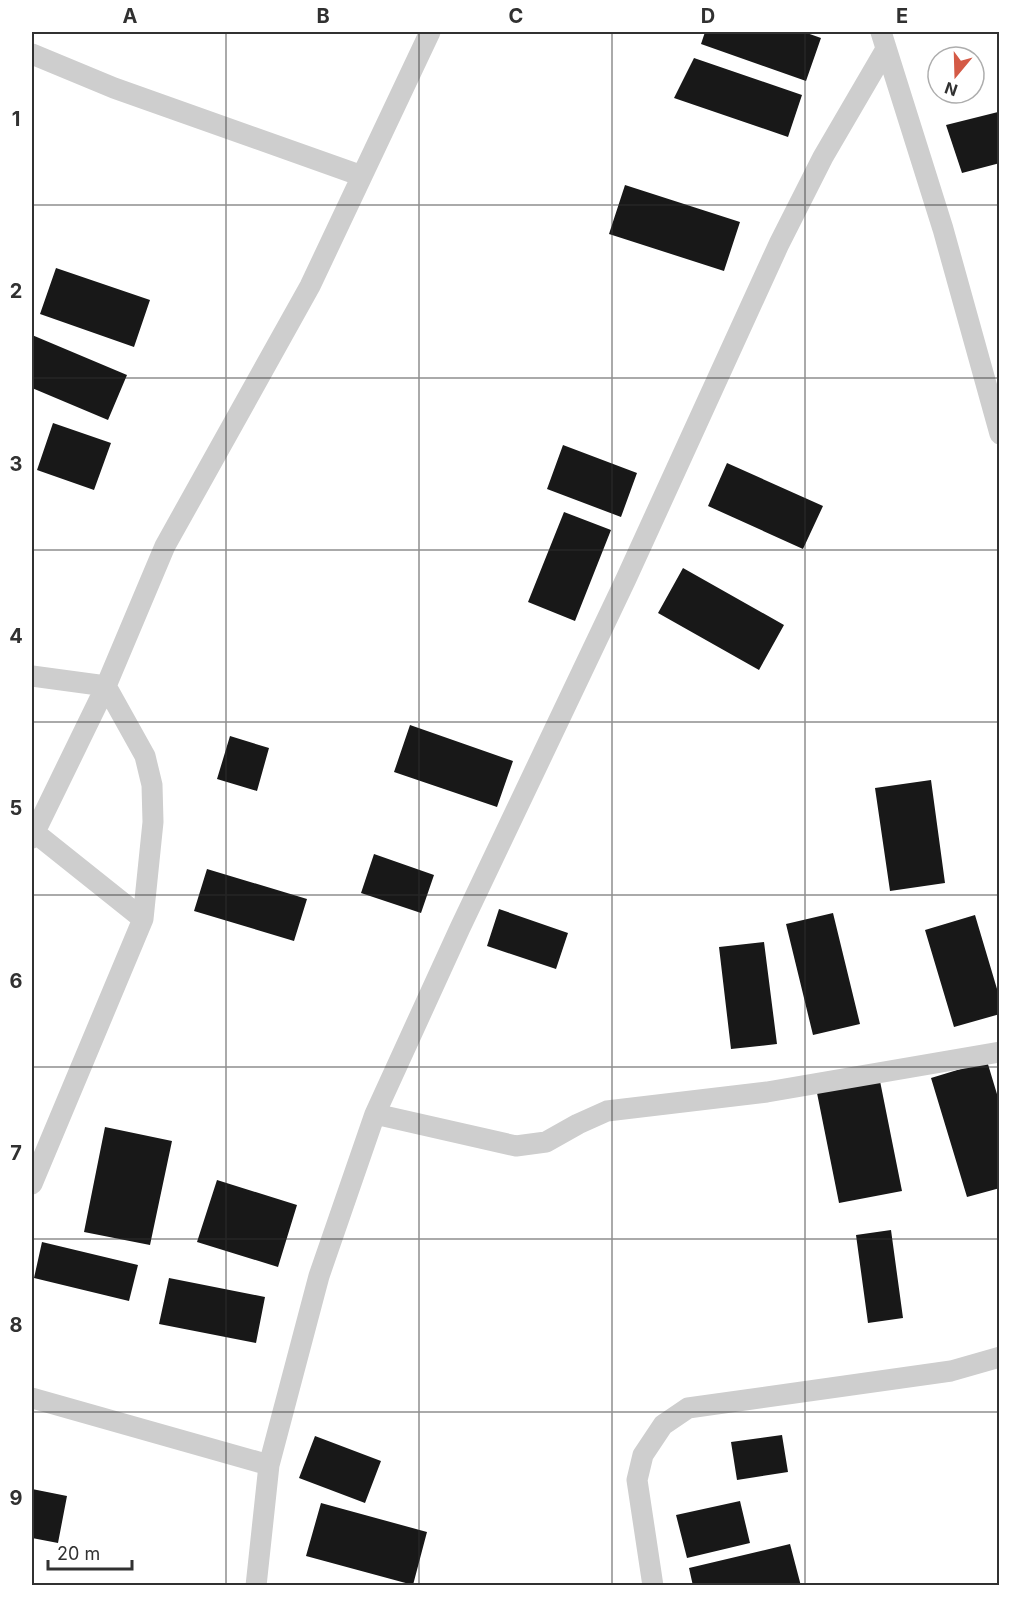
<svg xmlns="http://www.w3.org/2000/svg" width="1031" height="1617" font-family="Inter,sans-serif">
<rect width="100%" height="100%" fill="#fff"/>
<path fill="#181818" d="M705 32H804L821 38 806 81 701 44Z
M694 58 802 95 788 137 674 98Z
M998 112 1000 163 962 173 946 125Z
M625 185 740 222 724 271 609 234Z
M56 268 150 300 134 347 40 314Z
M32 335 127 375 108 420 32 388Z
M53 423 111 443 94 490 37 470Z
M563 445 637 473 621 517 547 489Z
M727 463 823 506 803 549 708 506Z
M564 512 611 530 575 621 528 602Z
M683 568 784 625 759 670 658 613Z
M410 725 513 761 497 807 394 772Z
M230 736 269 748 257 791 217 779Z
M931 780 945 883 890 891 875 788Z
M374 854 434 875 421 913 361 893Z
M207 869 307 899 294 941 194 911Z
M499 909 568 933 556 969 487 946Z
M833 913 860 1024 813 1035 786 924Z
M975 915 1000 999V1014L954 1027 925 930Z
M764 942 777 1044 731 1049 719 947Z
M987 1061 1000 1104V1188L967 1197 931 1078Z
M880 1081 902 1191 839 1203 817 1093Z
M105 1127 172 1141 150 1245 84 1232Z
M217 1180 297 1205 278 1267 197 1242Z
M891 1230 903 1318 868 1323 856 1235Z
M42 1242 138 1265 129 1301 34 1278Z
M169 1278 265 1297 256 1343 159 1324Z
M782 1435 788 1472 737 1480 731 1442Z
M315 1436 381 1461 365 1503 299 1478Z
M32 1489 67 1496 58 1543 32 1538Z
M740 1501 750 1543 687 1558 676 1515Z
M321 1503 427 1532 413 1585 306 1556Z
M790 1544 801 1586H693L689 1568Z"/>
<g fill="none" stroke-linecap="round" stroke-linejoin="round">
<path stroke="#cecece" stroke-width="21" d="M881 32 943 229 1000 434
M32 54 114 88 362 176
M32 676 106 686 145 756 152 785 153 822 143 919 32 1184
M34 832 143 919
M32 838 106 686 165 546 310 286 430 32
M375 1114 516 1146 546 1142 578 1124 607 1111 767 1092 1000 1052
M32 1398 269 1465
M256 1586 269 1465 319 1276 375 1114 460 928 626 579 779 244 823 157 886 49
M653 1586 637 1480 643 1455 663 1425 688 1408 951 1371 1000 1357"/>
</g>
<path fill="none" stroke="#313131" stroke-width="1.5" stroke-opacity="0.55" d="M226 32V1586M419 32V1586M612 32V1586M805 32V1586M32 205H1000M32 378H1000M32 550H1000M32 722H1000M32 895H1000M32 1067H1000M32 1239H1000M32 1412H1000"/>
<rect width="1031" height="1617" fill="none" stroke="#ffffff" stroke-width="66"/>
<g transform="translate(956 75) rotate(199)"><circle r="28" fill="#ffffff" stroke="#adadad" stroke-width="1.5"/>
<path d="M0-4.5L10 22L0 15L-10 22Z" fill="#d45a46"/>
<text y="-9" font-size="16" font-weight="bold" text-anchor="middle" fill="#313131">N</text>
</g>
<path d="M48 1560v9h84v-9" fill="none" stroke="#313131" stroke-width="3"/>
<text x="57" y="1560" font-size="18" fill="#313131" stroke="#ffffff" stroke-width="4.5" paint-order="stroke">20 m</text>
<rect x="33" y="33" width="965" height="1551" fill="none" stroke="#313131" stroke-width="2"/>
<g font-size="20" text-anchor="middle" font-weight="bold" fill="#313131">
<text x="130" y="23">A</text>
<text x="323" y="23">B</text>
<text x="516" y="23">C</text>
<text x="708" y="23">D</text>
<text x="902" y="23">E</text>
<text x="16" y="126">1</text>
<text x="16" y="298">2</text>
<text x="16" y="471">3</text>
<text x="16" y="643">4</text>
<text x="16" y="815">5</text>
<text x="16" y="988">6</text>
<text x="16" y="1160">7</text>
<text x="16" y="1332">8</text>
<text x="16" y="1505">9</text>
</g>
</svg>
